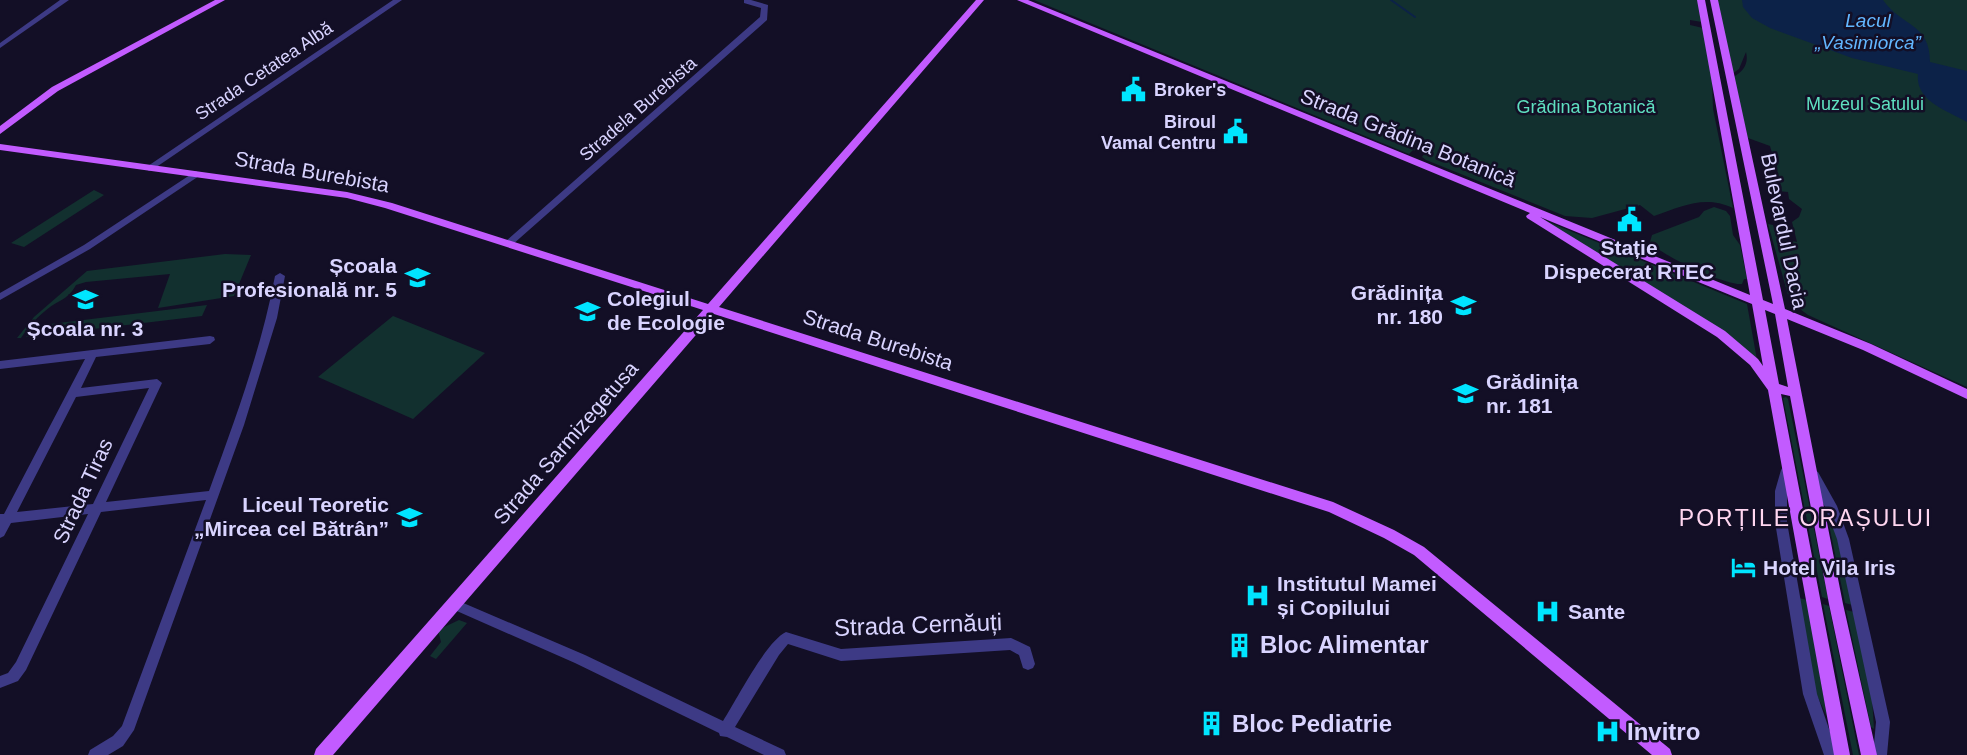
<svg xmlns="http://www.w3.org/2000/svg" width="1967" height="755" font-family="Helvetica,sans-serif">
<rect width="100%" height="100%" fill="#130f26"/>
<path fill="#12302f" d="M1034 0H1698L1702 22 1690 20V25L1703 28 1712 81 1713 109 1733 208C1704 195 1683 206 1654 216L1640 205 1592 218 1565 216 1426 160 1422 157 1424 154 1413 150 1409 154Z
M1716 0H1967V387L1808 315 1792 303 1788 295 1768 224 1773 225 1777 238 1797 242 1792 222 1799 217 1802 209 1789 199 1788 192 1778 191 1777 187 1781 186 1779 178 1770 176 1778 173 1770 146 1748 138 1733 77C1743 72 1749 64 1746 52L1739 69 1732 74Z
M94 190 104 195 24 247 11 243Z
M1714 207 1726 211 1730 216 1733 235 1740 245 1747 279H1744L1742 284C1726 286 1660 255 1650 242L1652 235 1699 217 1704 211Z
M1546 221 1747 304 1757 360Z
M225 254 251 255 234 296 158 308 170 274 86 282 76 285C69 298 62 299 50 307 38 316 29 326 21 338H17L34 317 87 271Z
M207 305 202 316 26 337 32 329 42 325Z
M393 316 485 353 413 419 318 377Z
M1786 397 1788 399 1828 599 1822 597 1783 398Z
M1826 510 1837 536 1852 605 1845 603Z
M1799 598 1807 600 1827 717 1816 693Z
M1823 604 1829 606 1859 755H1853Z
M1846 610 1854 612 1872 698 1874 729 1871 727Z
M459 620 467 623 436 659 430 656 441 642 438 630Z"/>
<path fill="#0c2248" d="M1742 0H1883C1902 27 1930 23 1930 62L1967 71V122C1946 110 1915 101 1918 74L1852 58 1770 28 1752 18 1743 7Z"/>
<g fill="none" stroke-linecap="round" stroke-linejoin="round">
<path stroke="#0c2248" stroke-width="2" d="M1391 0 1415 17"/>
<path fill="#3d3a85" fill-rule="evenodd" d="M60 0H69L0 48V43Z
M393 0H402L152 170 149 171 145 168Z
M744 0H751L768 5 767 20 512 245H506L504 243 506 241 760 17 761 8 744 3Z
M196 171 200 174 199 176 90 249 0 300V293L84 245Z
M280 273 285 276 277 318 244 425 134 730 123 746 108 755H88L90 750 113 736 122 726 206 500 101 512 26 670 18 681 0 688V676L8 673 16 662 88 514 11 523 4 536 0 538V514H4L85 359 0 369V361L210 336 214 337 215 340 210 344 96 357 81 388 157 379 162 383 106 502 209 491C235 420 261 350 275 276ZM149 388 93 504 17 512 76 397Z
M1787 466 1791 467 1793 470 1787 491V522L1817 694 1838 755H1824L1803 694 1775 522V491L1781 470 1783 467Z
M1814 470 1818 472 1837 506 1849 539 1890 722 1887 755H1873L1876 722 1837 539 1825 507 1808 475 1810 472Z
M454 599 585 655 723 721C736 701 766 641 786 632L841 649 1011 638 1030 647 1035 664 1033 668 1028 670 1023 668 1019 655 1010 650 841 661 788 644 779 655 735 727 784 750 786 755H764L727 737 720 736 719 733 575 663 450 608 448 604 450 600Z"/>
<path fill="#c25bff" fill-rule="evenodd" d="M215 0H225L58 91 0 134V126L52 87Z
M976 0H984L719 307 1333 502 1394 530 1424 547 1670 749 1672 755H1652L1414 555 1384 538 1329 512 714 314 333 755H314L316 749 703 310 385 208 347 198 0 150V144L347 192 392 203 708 304Z
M1017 0H1028L1750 295 1697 0H1705L1763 300 1773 304 1710 0H1718L1785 309 1871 344 1967 389V399L1863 350 1787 319 1843 604 1877 755H1861L1829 604 1790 396 1781 394 1850 755H1834L1768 390 1750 365 1717 337 1527 218 1526 216 1530 213ZM1540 217 1752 304 1763 366 1758 359 1725 331ZM1765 310 1775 314 1788 387 1779 384Z"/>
</g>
<defs>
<symbol id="civic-bare" viewBox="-9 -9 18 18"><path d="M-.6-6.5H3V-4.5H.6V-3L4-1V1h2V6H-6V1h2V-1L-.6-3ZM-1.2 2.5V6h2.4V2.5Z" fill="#00e5ff" stroke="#130f26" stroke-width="2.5" paint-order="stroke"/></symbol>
<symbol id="university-bare" viewBox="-9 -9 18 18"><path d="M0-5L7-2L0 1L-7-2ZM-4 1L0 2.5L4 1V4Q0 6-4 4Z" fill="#00e5ff" stroke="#130f26" stroke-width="2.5" paint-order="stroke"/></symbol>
<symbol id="school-bare" viewBox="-9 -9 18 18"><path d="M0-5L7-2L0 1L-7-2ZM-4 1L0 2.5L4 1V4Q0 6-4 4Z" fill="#00e5ff" stroke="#130f26" stroke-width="2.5" paint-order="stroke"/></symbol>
<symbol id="hotel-bare" viewBox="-9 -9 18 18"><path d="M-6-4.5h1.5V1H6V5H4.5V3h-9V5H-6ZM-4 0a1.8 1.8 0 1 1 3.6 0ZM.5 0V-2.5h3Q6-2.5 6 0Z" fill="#00e5ff" stroke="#130f26" stroke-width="2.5" paint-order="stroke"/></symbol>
<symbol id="hospital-bare" viewBox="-9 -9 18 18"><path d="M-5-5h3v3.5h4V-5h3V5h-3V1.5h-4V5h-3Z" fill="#00e5ff" stroke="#130f26" stroke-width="2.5" paint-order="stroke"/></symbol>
<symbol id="building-bare" viewBox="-9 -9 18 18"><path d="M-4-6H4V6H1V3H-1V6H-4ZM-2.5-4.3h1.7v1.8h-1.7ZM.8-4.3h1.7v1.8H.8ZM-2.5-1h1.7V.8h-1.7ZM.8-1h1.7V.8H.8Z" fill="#00e5ff" stroke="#130f26" stroke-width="2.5" paint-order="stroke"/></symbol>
</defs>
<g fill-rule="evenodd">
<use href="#civic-bare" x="1116" y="72" width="35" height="35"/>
<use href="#civic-bare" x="1218" y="114" width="35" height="35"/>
<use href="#civic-bare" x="1612" y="202" width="35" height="35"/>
<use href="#university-bare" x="400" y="260" width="35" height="35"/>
<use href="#school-bare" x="68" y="282" width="35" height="35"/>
<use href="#school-bare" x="1446" y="288" width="35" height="35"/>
<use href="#university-bare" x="570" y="294" width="35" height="35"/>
<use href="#school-bare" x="1448" y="376" width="35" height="35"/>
<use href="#school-bare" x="392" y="500" width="35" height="35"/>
<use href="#hotel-bare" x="1726" y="550" width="35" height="35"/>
<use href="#hospital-bare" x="1240" y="578" width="35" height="35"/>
<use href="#hospital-bare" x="1530" y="594" width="35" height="35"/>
<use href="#building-bare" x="1222" y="628" width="35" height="35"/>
<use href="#building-bare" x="1194" y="706" width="35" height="35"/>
<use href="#hospital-bare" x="1590" y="714" width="35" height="35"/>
</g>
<g text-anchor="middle" stroke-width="5" stroke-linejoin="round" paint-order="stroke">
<g font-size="18" fill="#d9d4ff" stroke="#130f26">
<text transform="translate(264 71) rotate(-34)" y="6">Strada Cetatea Albă</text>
<text transform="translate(638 109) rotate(-41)" y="6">Stradela Burebista</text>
</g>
<g font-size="18" font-weight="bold" fill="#d9d4ff" stroke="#130f26" text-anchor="start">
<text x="1154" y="96">Broker's</text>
<text x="1216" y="128" text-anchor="end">Biroul<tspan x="1216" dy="21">Vamal Centru</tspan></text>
</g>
<g font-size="18" fill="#5fe0c0" stroke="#130f26">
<text x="1865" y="110">Muzeul Satului</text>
<text x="1586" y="113">Grădina Botanică</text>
</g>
<g font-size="19" font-style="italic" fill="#62b6ff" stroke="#130f26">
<text x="1868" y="27">Lacul<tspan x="1868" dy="22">„Vasimiorca”</tspan></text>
</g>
<g font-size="21" fill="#d9d4ff" stroke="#130f26">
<text transform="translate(1408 138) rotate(22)" y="7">Strada Grădina Botanică</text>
<text transform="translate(312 172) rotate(10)" y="7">Strada Burebista</text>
<text transform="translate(1784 231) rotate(78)" y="7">Bulevardul Dacia</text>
<text transform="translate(878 340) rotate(18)" y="7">Strada Burebista</text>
<text transform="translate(566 443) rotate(-49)" y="7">Strada Sarmizegetusa</text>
<text transform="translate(83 491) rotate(-65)" y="7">Strada Tiras</text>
</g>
<g font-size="21" font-weight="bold" fill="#d9d4ff" stroke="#130f26" text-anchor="start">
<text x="1629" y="255" text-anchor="middle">Stație<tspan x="1629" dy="24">Dispecerat RTEC</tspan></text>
<text x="397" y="273" text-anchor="end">Școala<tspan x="397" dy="24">Profesională nr. 5</tspan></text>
<text x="1443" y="300" text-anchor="end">Grădinița<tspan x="1443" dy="24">nr. 180</tspan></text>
<text x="607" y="306">Colegiul<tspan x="607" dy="24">de Ecologie</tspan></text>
<text x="85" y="336" text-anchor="middle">Școala nr. 3</text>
<text x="1486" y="389">Grădinița<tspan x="1486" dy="24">nr. 181</tspan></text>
<text x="389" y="512" text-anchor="end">Liceul Teoretic<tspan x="389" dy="24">„Mircea cel Bătrân”</tspan></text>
<text x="1763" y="575">Hotel Vila Iris</text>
<text x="1277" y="591">Institutul Mamei<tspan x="1277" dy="24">și Copilului</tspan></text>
<text x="1568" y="619">Sante</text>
</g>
<g font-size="23" letter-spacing="2" fill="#ffd6f0" stroke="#130f26">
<text x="1806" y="526">PORȚILE ORAȘULUI</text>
</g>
<g font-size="24" fill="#d9d4ff" stroke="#130f26">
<text transform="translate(918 625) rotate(-2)" y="8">Strada Cernăuți</text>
</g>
<g font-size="24" font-weight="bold" fill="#d9d4ff" stroke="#130f26" text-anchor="start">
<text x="1260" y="653">Bloc Alimentar</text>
<text x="1232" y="732">Bloc Pediatrie</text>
<text x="1627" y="740">Invitro</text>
</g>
</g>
</svg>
